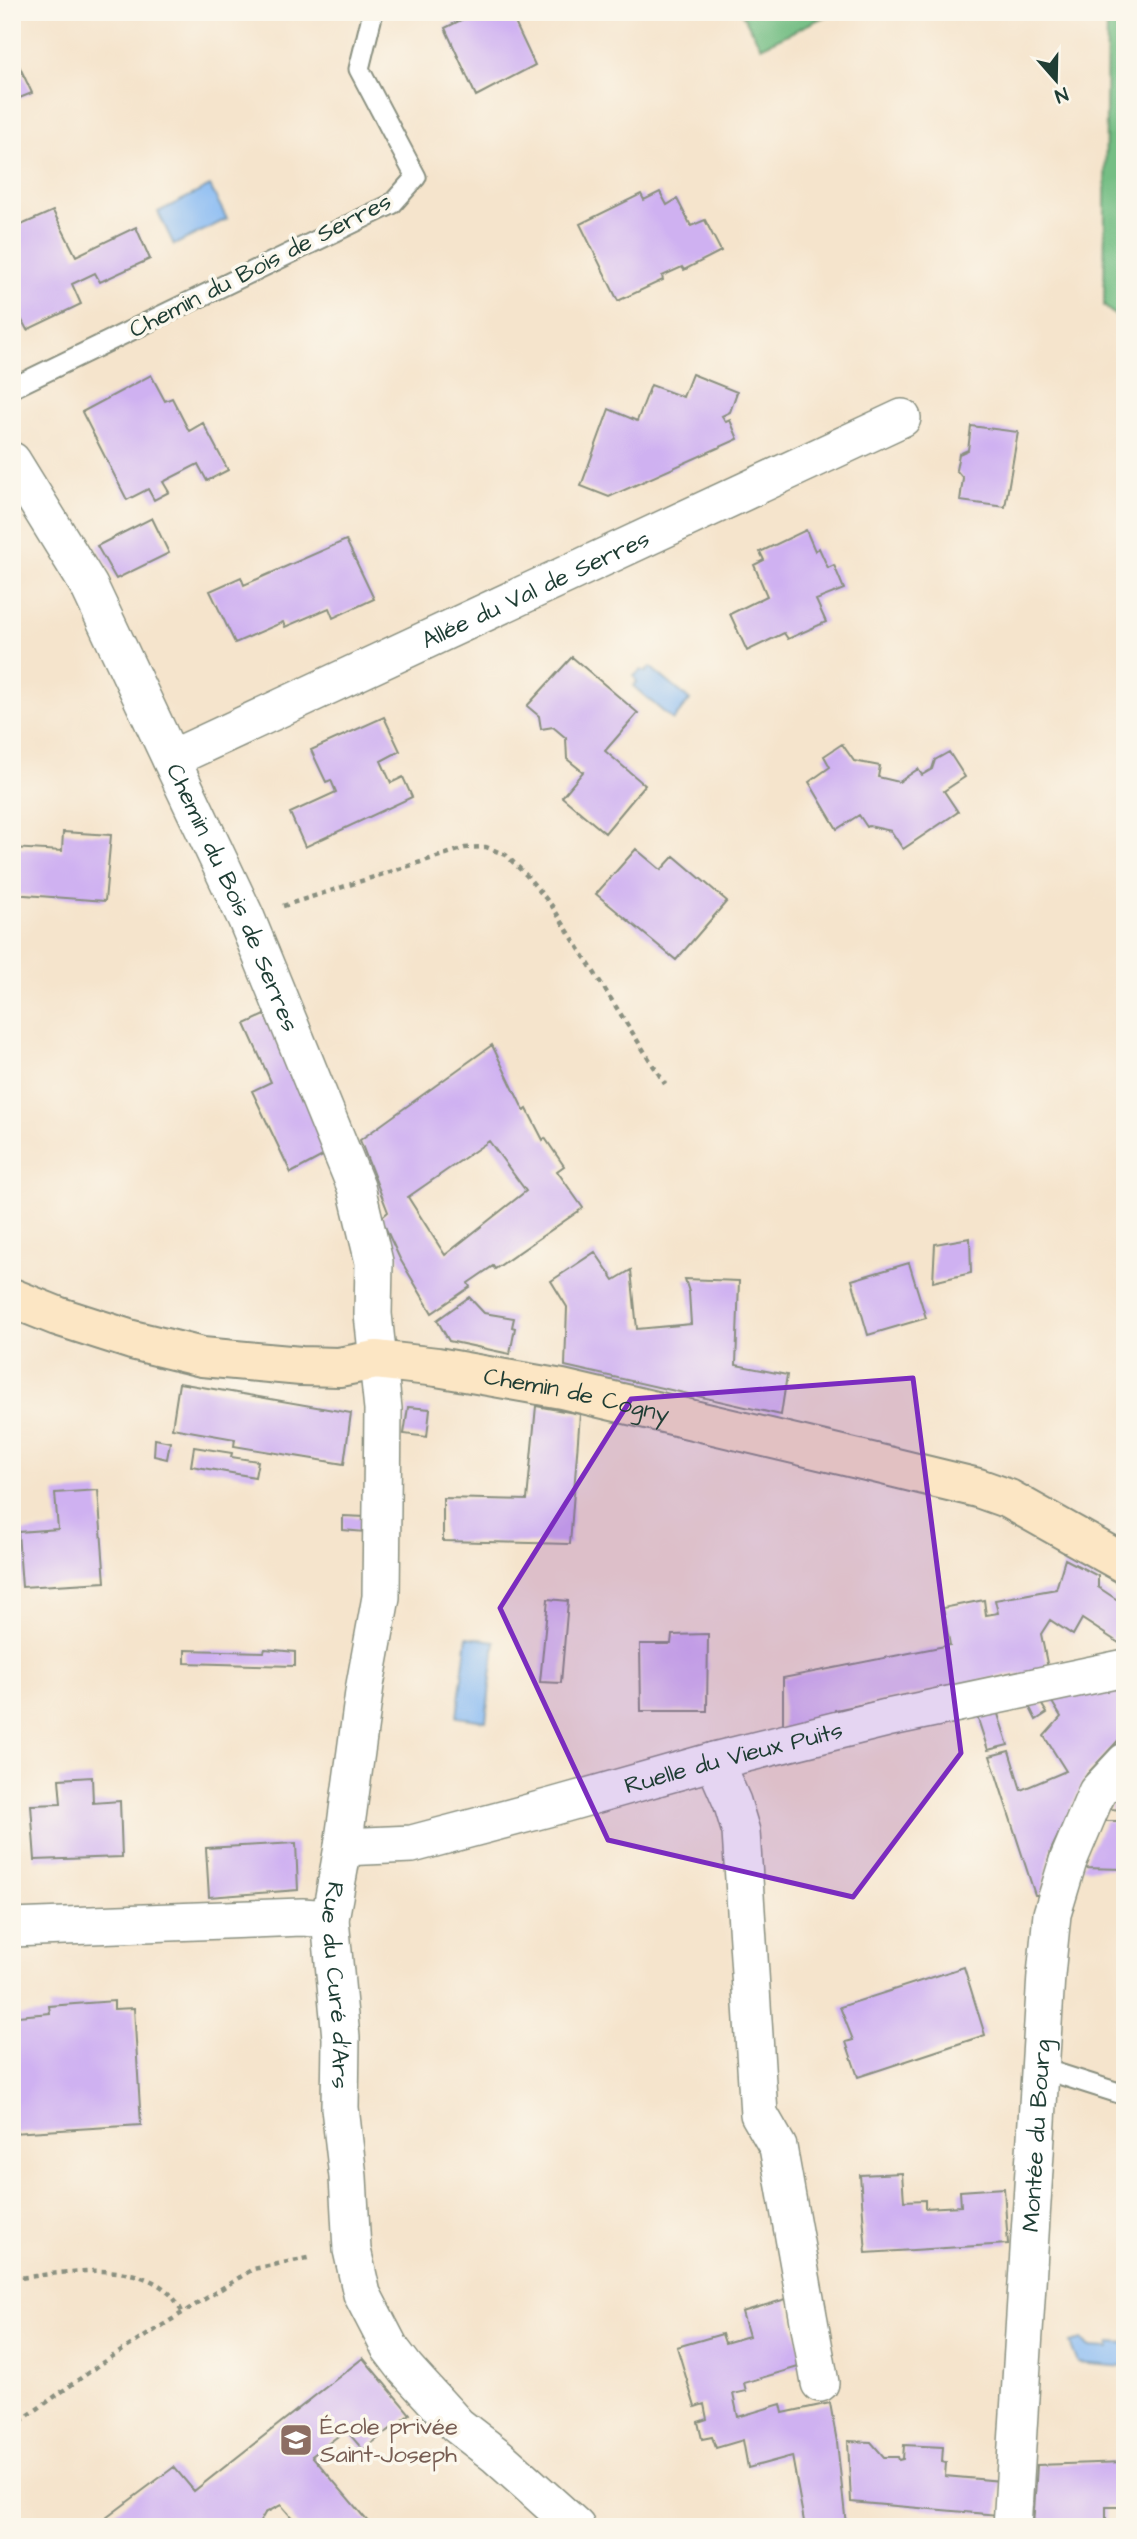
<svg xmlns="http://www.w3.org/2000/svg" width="1137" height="2539" font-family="'Architects Daughter',sans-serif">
<rect width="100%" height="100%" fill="#fbf7ec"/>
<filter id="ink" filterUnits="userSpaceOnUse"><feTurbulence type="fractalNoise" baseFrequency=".0143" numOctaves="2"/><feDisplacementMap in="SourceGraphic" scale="14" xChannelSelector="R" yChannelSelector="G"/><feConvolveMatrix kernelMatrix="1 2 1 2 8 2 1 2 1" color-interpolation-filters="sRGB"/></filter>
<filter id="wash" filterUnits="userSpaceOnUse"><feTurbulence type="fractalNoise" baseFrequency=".00686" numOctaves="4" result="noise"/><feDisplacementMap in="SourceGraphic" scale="28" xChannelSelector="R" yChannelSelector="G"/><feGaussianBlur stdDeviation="1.57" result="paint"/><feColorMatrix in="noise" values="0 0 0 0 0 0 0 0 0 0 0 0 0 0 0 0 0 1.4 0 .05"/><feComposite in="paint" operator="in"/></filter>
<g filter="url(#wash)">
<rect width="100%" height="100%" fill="#f5e4cc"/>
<path fill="#74be84" stroke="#4a7e5c" stroke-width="2" d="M741 12H834L761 47Z
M1107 12H1125V324L1104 306Z"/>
<path fill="#86b9f3" stroke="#527b94" stroke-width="2" d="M210 186 227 219 174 245 158 212Z
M650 667 690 700 673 720 633 686 637 682 634 676 641 670 646 672Z
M467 1637 495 1641 486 1721 457 1717Z
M1082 2340 1088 2347 1109 2348 1110 2342 1125 2343V2367L1078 2363 1070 2343Z"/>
<g id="blocks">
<path fill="#cfb1f1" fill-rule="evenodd" d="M477 12H510L535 65 476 96 445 28Z
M15 57 32 93 12 101V58Z
M660 192 667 205 677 199 691 226 705 220 721 251 684 270 682 267 662 276 663 280 618 301 580 224 641 194 644 200Z
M53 211 76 256 136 227 150 259 100 282 95 273 72 284 81 304 27 330 12 301V296L17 293 12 284V229Z
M692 374 737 392 730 412 722 416 726 422 730 420 738 439 609 497 581 486 609 409 637 421 651 385 683 397Z
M151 375 165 401 172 398 189 431 203 423 228 470 207 481 198 464 163 482 169 492 154 500 148 489 127 500 82 412Z
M971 426 1018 432 1005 507 960 501 963 478 956 470 959 454 968 450Z
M152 518 169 553 116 579 97 546Z
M806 530 815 551 819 548 828 568 834 565 844 589 816 600 826 622 788 639 784 633 747 651 730 614 767 596 754 565 764 560 760 552Z
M346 540 374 599 333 618 329 608 285 627 283 622 235 643 210 591 241 577 244 585Z
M572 657 638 713 605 751 645 785 605 833 562 797 583 772 567 759 566 738 553 727 541 729 539 716 527 706Z
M384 717 400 751 381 761 391 783 403 777 412 797 305 847 290 813 336 792 331 780 326 782 311 750Z
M842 744 854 761 880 766 878 777 899 782 918 769 922 775 932 769 935 760 949 752 965 777 944 791 958 812 903 849 891 831 869 826 867 827 859 815 837 829 809 782 830 767 824 756Z
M63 832 111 835 105 901 12 894V848L62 851Z
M636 849 661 870 674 856 727 901 676 960 596 894Z
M265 1015 330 1152 291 1173 252 1091 271 1082 245 1024Z
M492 1045 524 1111 527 1109 543 1140 545 1138 564 1166 557 1171 583 1208 495 1269 493 1266 468 1283 470 1287 432 1313 400 1259 381 1218 388 1212 360 1140ZM489 1141 526 1191 445 1255 408 1197Z
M970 1238 971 1273 933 1282 935 1244Z
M595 1252 614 1280 631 1270 637 1329 691 1324 689 1292 685 1279 739 1281 736 1365 787 1375 781 1415 565 1366 567 1307 551 1281Z
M909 1263 926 1318 868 1335 852 1280Z
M469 1297 484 1313 514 1318 512 1327 515 1328 510 1354 449 1341 437 1320Z
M179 1383 351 1413 344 1464 234 1446 235 1439 172 1428Z
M536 1406 580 1414 570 1544 443 1541V1498L527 1500Z
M408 1407 430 1409 427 1437 404 1434Z
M155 1439 170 1442 167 1459 154 1456Z
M194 1447 232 1453 231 1457 258 1461 255 1477 191 1466Z
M98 1490 105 1582 22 1587 18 1532 58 1529 55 1493Z
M343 1516 366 1517 365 1532 343 1530Z
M1065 1559 1098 1576V1587L1125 1605V1647L1082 1619 1073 1635 1050 1620 1041 1634 1049 1673 1007 1675 835 1710 836 1716 783 1729V1678L950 1645 943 1608 984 1600 986 1615 998 1613 995 1600 1056 1589Z
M548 1599 568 1601 561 1683 540 1682Z
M708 1634 707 1711H641L640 1644H671L672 1635Z
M265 1649 295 1652V1666L185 1663V1650L264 1652Z
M1125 1676V1733L1087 1774 1051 1850 1041 1895H1035L990 1756 1009 1751 1021 1790 1066 1771 1044 1736 1061 1717 1047 1694Z
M1040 1702 1047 1713 1036 1720 1030 1708Z
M995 1705 1008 1745 988 1750 975 1710Z
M92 1777 93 1803 120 1801 122 1857 35 1860 31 1805 61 1804 59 1779Z
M1125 1784V1810L1110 1809Z
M1105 1821H1125V1869L1082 1868Z
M296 1843 298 1890 209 1897 206 1848Z
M964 1967 985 2035 858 2077 846 2042 853 2040 840 2007Z
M114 2001V2009L134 2008 141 2125 12 2133V2008L17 2007 18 2016 50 2013 49 2006Z
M902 2173 904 2201 925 2200V2208L961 2206 960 2191 1004 2188 1008 2244 866 2253 860 2175Z
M786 2299 805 2365 744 2383 746 2391 733 2394 738 2417 781 2404 783 2413 830 2403 837 2442 846 2525 805 2527 792 2456 748 2468 743 2440 716 2448 712 2437 702 2439 698 2422 707 2419 704 2404 695 2407 677 2347 722 2334 725 2343 749 2336 742 2312Z
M363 2358 410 2414 363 2450 346 2430 312 2456 369 2523 365 2527H300L281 2505 265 2513 257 2527 254 2524 250 2527H94L174 2467 194 2491Z
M848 2441 871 2442 884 2457H898L899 2460 903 2459 904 2445 943 2447 942 2462 946 2463 945 2476 1001 2481 998 2515 851 2502Z
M1125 2462V2507H1106V2527H1033L1037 2465Z"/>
</g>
</g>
<g filter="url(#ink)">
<use href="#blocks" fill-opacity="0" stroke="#8a9080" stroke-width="2"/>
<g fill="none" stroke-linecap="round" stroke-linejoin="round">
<defs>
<path id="lane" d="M12 388 392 204 416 177 359 69 373 12
M1040 2068 1125 2095"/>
<g id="street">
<path id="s1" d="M12 461 89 586 246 918 356 1187 374 1262 373 1314 383 1409 381 1597 365 1685 343 1847 330 1919 341 2038 340 2108 348 2177 352 2250 362 2294 390 2348 406 2369 457 2425 497 2456 576 2527"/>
<path id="s2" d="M171 759 902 418"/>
<path d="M714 1761 732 1802 741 1832 759 2114 778 2147 820 2383"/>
<path id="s3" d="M343 1847 412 1844 555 1806 714 1761 887 1718 1125 1668"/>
<path d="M12 1928 302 1917 330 1919"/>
<path id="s4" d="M1012 2527 1046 1975 1052 1914 1068 1861 1097 1792 1125 1762"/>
</g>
<g id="secondary">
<path id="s5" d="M12 1298 57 1316 132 1340 202 1357 301 1366 339 1367 376 1360 437 1367 562 1389 875 1463 978 1488 1009 1499 1125 1564"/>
</g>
</defs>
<use href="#lane" stroke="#8a9080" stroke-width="23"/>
<use href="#street" stroke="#8a9080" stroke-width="40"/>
<use href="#secondary" stroke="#8a9080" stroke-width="42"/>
<path stroke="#8a9080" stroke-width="4.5" stroke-dasharray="5 5" stroke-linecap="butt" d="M283 906 465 848 486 847 506 855 527 876 552 906 665 1084
M12 2279C63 2273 156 2253 182 2312
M12 2427 102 2363 253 2269 313 2257"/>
<use href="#lane" stroke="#fff" stroke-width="19"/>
<use href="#street" stroke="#fff" stroke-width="37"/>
<use href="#secondary" stroke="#fce6c4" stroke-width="38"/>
</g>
</g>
<path fill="#7b2cbf" fill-opacity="0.2" stroke="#7b2cbf" stroke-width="5" stroke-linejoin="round" d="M913 1378 961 1753 853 1897 608 1840 500 1608 631 1399Z"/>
<defs>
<symbol id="school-square" viewBox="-11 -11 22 22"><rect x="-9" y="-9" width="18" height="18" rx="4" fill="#8d6e63" stroke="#fbf7ec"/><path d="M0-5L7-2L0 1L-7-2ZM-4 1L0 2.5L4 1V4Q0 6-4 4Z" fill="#fff"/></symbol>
</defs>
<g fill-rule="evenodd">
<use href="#school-square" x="277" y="2421" width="38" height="38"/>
</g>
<g text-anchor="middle" stroke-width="7" stroke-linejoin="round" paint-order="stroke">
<g font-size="24" fill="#1f3d34" stroke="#fbf7ec">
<text transform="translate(260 265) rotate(-27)" y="8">Chemin du Bois de Serres</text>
<text dy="8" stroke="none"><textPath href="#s2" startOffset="402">Allée du Val de Serres</textPath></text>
<text dy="8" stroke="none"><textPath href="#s1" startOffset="490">Chemin du Bois de Serres</textPath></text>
<text dy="8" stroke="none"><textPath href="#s5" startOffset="578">Chemin de Cogny</textPath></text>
<text dy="8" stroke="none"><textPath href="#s3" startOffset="402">Ruelle du Vieux Puits</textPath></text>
<text dy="8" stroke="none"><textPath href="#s1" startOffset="1610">Rue du Curé d'Ars</textPath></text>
<text dy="8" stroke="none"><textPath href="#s4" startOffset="392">Montée du Bourg</textPath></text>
</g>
<g font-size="24" fill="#785e54" stroke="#fbf7ec" text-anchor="start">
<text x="320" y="2434">École privée<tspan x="320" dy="28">Saint-Joseph</tspan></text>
</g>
</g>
<rect width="1137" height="2539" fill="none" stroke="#fbf7ec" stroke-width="42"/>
<g transform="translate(1056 80) rotate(160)" stroke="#fbf7ec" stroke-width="5" paint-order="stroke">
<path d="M0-5L12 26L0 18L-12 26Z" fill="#1f3d34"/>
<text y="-10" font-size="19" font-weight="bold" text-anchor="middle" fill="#1f3d34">N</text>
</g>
</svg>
